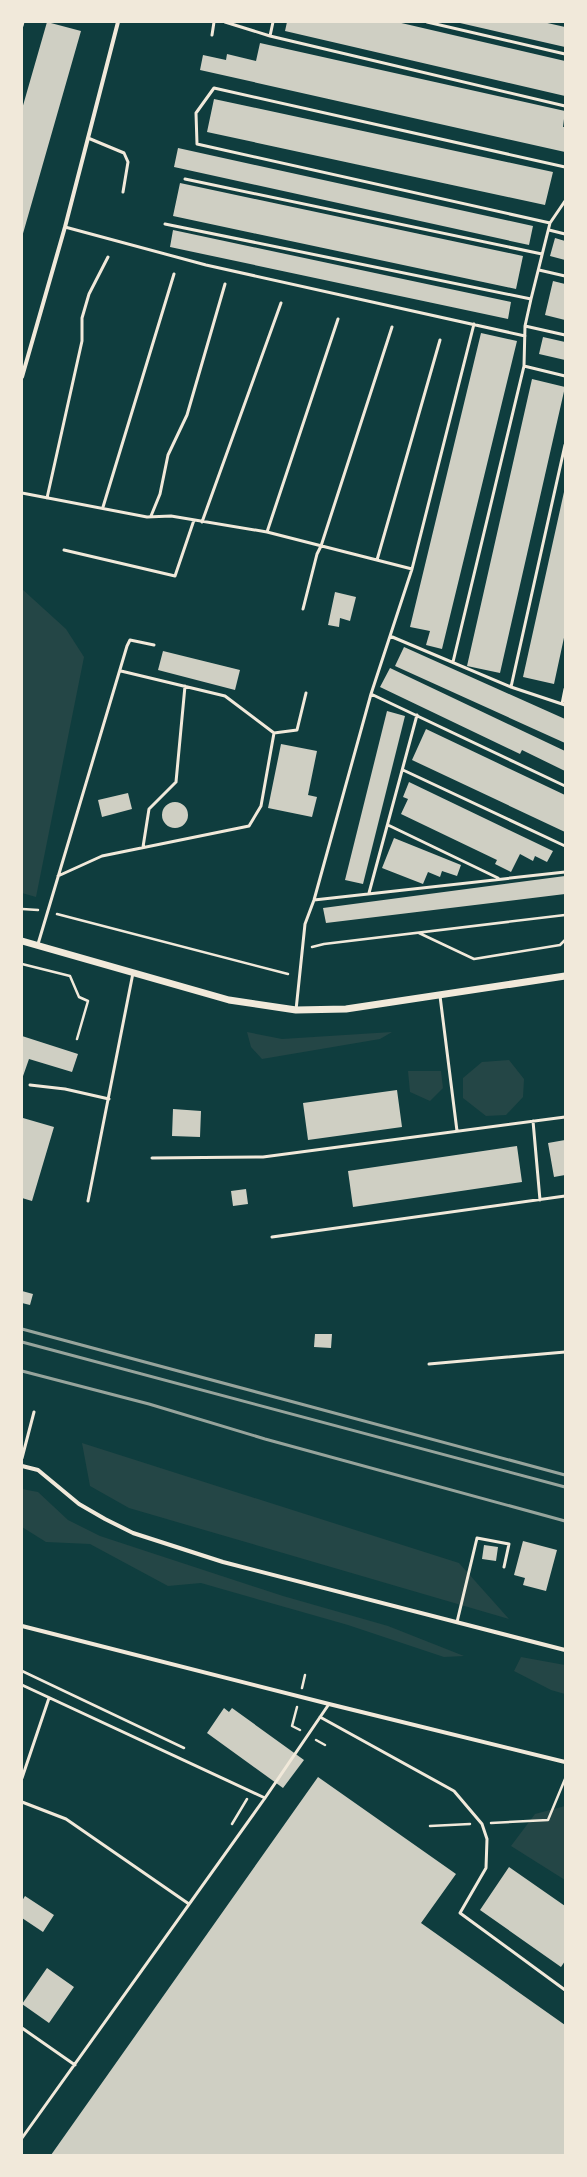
<svg xmlns="http://www.w3.org/2000/svg" width="587" height="2177" font-family="Inter,sans-serif">
<rect width="100%" height="100%" fill="#0f3d3e"/>
<path fill="#244646" d="M22 589 66 629 84 657 36 897 22 893Z
M247 1032 282 1039 392 1032 380 1039 262 1059 251 1047Z
M509 1060 524 1079 523 1097 506 1115 486 1116 463 1098V1078L482 1062Z
M408 1071H441L443 1088 430 1101 410 1092Z
M82 1443 459 1563 509 1619 129 1508 90 1486Z
M22 1489 38 1492 68 1520 100 1536 283 1596 388 1626 464 1656 444 1657 348 1625 201 1583 168 1586 90 1544 46 1542 22 1527Z
M521 1657 565 1665V1694L551 1690 514 1671Z
M565 1806V1880L511 1846 535 1814Z"/>
<path fill="#cfcfc3" d="M47 22 81 31 22 237V109Z
M287 22H397L565 61V96L285 31Z
M543 22 565 27V47L460 23Z
M260 43 565 111 563 127H565V152L200 70 203 55 226 60 227 54 256 61Z
M214 99 553 172 545 205 207 132Z
M178 148 533 226 529 245 174 167Z
M180 183 523 256 516 289 173 216Z
M173 230 511 302 508 319 170 247Z
M555 238 565 241V260L550 256Z
M553 281 565 284V320L545 315Z
M481 333 517 341 442 649 426 645 430 631 410 627Z
M543 337 565 342V360L539 354Z
M532 379 565 387 500 673 467 666Z
M564 492 565 633 554 684 523 677Z
M335 592 356 597 350 621 340 618 339 627 328 625Z
M404 647 565 719V743L395 666Z
M163 651 240 670 235 690 158 670Z
M390 668 565 751V771L522 750 520 754 380 687Z
M387 711 405 716 363 884 345 880Z
M426 729 565 795V832L412 760Z
M281 744 317 751 308 795 317 797 312 817 268 808Z
M409 782 553 851 547 862 535 856 533 861 520 854 511 872 495 864 497 860 401 814 408 799 403 797Z
M128 793 132 809 102 817 98 800Z
M162 815a13 13 0 1 1 26 0a13 13 0 1 1-26 0Z
M394 838 461 865 457 876 442 871 440 877 428 872 423 884 382 868Z
M565 876V894L326 923 323 908Z
M22 1036 78 1054 72 1072 29 1059 22 1079Z
M397 1090 402 1127 308 1140 303 1103Z
M173 1109 201 1111 200 1137 172 1136Z
M23 1118 54 1127 32 1201 22 1198Z
M565 1140V1175L554 1177 548 1143Z
M517 1146 522 1182 353 1207 348 1171Z
M246 1189 248 1204 233 1206 231 1191Z
M22 1291 33 1294 30 1305 22 1303Z
M315 1334H332L331 1348 314 1347Z
M523 1541 557 1550 546 1591 523 1585 525 1578 514 1575Z
M484 1545 498 1547 496 1561 482 1559Z
M224 1708 229 1712 232 1708 304 1760 283 1788 207 1733Z
M318 1777 456 1874 421 1923 565 2025V2155H51Z
M509 1867 565 1906V1961L561 1967 480 1910Z
M25 1896 54 1915 43 1932 22 1918V1901Z
M47 1968 74 1987 49 2023 22 2004Z"/>
<g fill="none" stroke-linecap="round" stroke-linejoin="round">
<path stroke="#f1e9da" stroke-width="2.5" d="M22 909 38 910
M57 914 288 974
M419 933 474 959 560 945 565 940
M312 947 324 944 565 915
M22 964 70 976 79 997 88 1001 77 1039
M22 1671 184 1748
M302 1688 305 1675
M297 1707 292 1726 300 1730
M316 1740 325 1745
M491 1823 548 1820 565 1779
M232 1824 247 1799
M430 1826 470 1824"/>
<path stroke="#f1e9da" stroke-width="3" d="M225 22 270 36 565 106
M427 22 565 54
M22 26 23 22
M212 35 214 22
M270 36 273 22
M88 138 124 153 128 162 123 192
M185 179 542 254
M550 223 197 144 196 113 214 88 565 167
M165 224 531 299
M65 227 206 265 525 336
M549 230 565 234
M539 270 565 276
M525 326 565 335
M524 366 565 376
M22 493 147 517 171 516 267 532 412 569
M47 498 82 341V318L89 294 108 257
M103 507 174 274
M151 516 160 494 168 455 187 415 225 284
M202 522 281 303
M267 532 338 319
M64 550 175 576 194 520
M377 560 440 340
M303 609 317 554 321 546 392 327
M390 636 511 687 565 705
M453 662 524 366 525 326 531 299 550 223 565 201
M511 687 565 445
M371 694 565 786
M562 704 565 689
M274 733 297 730 306 693
M403 770 565 846
M388 825 498 878
M143 847 149 809 176 782 185 686
M58 876 102 856 249 826 261 806 274 733 225 696 121 671
M369 893 417 715
M314 900 565 872
M38 944 127 646 130 640 154 645
M440 996 457 1131
M296 1010 305 924 314 900 371 694 412 569 474 324
M30 1085 65 1089 109 1099
M533 1121 540 1200
M152 1158 263 1157 565 1117
M88 1201 133 973
M272 1237 565 1196
M429 1364 565 1352
M22 1458 34 1412
M457 1622 477 1538 509 1544 504 1567
M22 1685 265 1798
M320 1717 454 1791 482 1824 487 1839 486 1868 460 1913 565 1990
M22 1778 49 1698
M22 1802 66 1819 189 1904
M22 2028 75 2065
M22 2138 265 1798 329 1704"/>
<path stroke="#f1e9da" stroke-width="4" d="M22 377 65 227 118 22
M22 1466 38 1470 79 1504 105 1519 133 1533 223 1562 565 1650
M22 1626 329 1704 565 1762"/>
<path stroke="#f1e9da" stroke-width="7" d="M22 941 229 1000 296 1010 346 1009 565 976"/>
<path stroke="#97a49c" stroke-width="3" d="M22 1329 565 1475
M22 1342 565 1487
M22 1371 149 1404 265 1439 565 1521"/>
</g>
<rect width="587" height="2177" fill="none" stroke="#f1e9da" stroke-width="46"/>
</svg>
